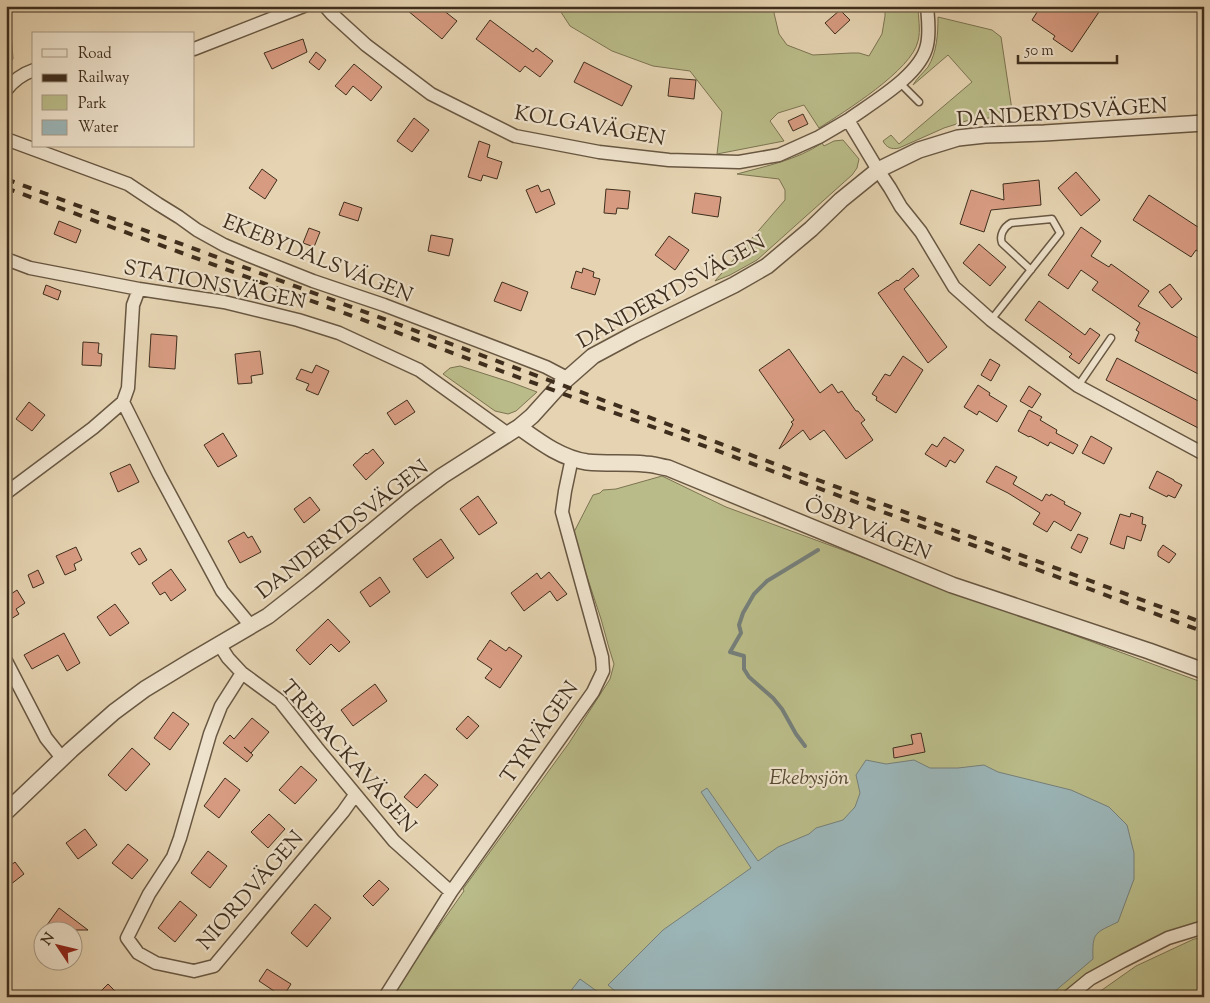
<svg xmlns="http://www.w3.org/2000/svg" width="1210" height="1003" font-family="'Sorts Mill Goudy',serif">
<rect width="100%" height="100%" fill="#e5d3b1"/>
<filter id="stains"><feTurbulence type="fractalNoise" baseFrequency=".004" numOctaves="4"/><feColorMatrix values="0 0 0 0 .2 0 0 0 0 .09 0 0 0 0 .02 0 0 0 .5 -.17"/></filter>
<radialGradient id="worn" r=".72"><stop offset=".6" stop-color="#630" stop-opacity="0"/><stop offset="1" stop-color="#630" stop-opacity=".3"/></radialGradient>
<path fill="#b9bb88" stroke="#7c7452" d="M6 6H9L13 59 6 66Z
M557 6H778L774 13 779 34 787 45 813 55 851 53H859L869 56 882 34 885 16V6H918C918 17 921 30 918 41 912 70 844 112 819 128L804 105 778 113 770 121 784 141 717 154 722 112 690 71 653 66 612 51 570 26Z
M938 17 992 30 1001 37 1012 110 1011 115 966 121 944 128 899 148C891 150 886 147 883 141L891 135 899 144 972 82 948 55 913 85C917 78 923 73 928 67 937 52 938 34 938 17Z
M843 140 859 159 857 168 852 175 757 260 730 275 715 281 785 200V190L779 179 737 174C766 166 797 160 822 143L824 146 834 141Z
M460 366 513 383 537 392 516 411 508 414 495 411 443 374 450 368Z
M662 476 726 507 1204 683V922L1067 992 1061 997H389L464 891 463 889 569 743 610 679 614 664 609 648 601 619 573 534 593 495 600 493 603 490 616 489Z
M1204 938V997H1092L1136 966 1194 939Z"/>
<path fill="#9bb5b7" stroke="#767f79" d="M866 760 886 764 914 760 930 768H958L984 765 998 772 1071 790 1109 807 1127 825 1134 853V879L1118 922C1095 933 1092 932 1093 959L1048 997H622L608 985 663 930 751 868 701 792 707 788 758 861 778 847 809 834 816 828 843 820 855 807 860 793 856 775Z
M580 979 605 997H566Z"/>
<g fill="none" stroke-linecap="round" stroke-linejoin="round">
<path stroke="#767f79" stroke-width="4" d="M805 746 796 734 782 709 773 698 749 677 744 669V656L730 652 741 633 739 625 743 613 754 594 767 581 818 550"/>
</g>
<path fill="#d79b81" stroke="#3f2e1d" d="M402 6H438L457 21 442 39Z
M1041 6H1103L1072 52 1053 39 1055 36 1032 20Z
M840 10 850 20 835 34 825 23Z
M490 20 533 52 536 48 553 61 540 77 525 66 520 72 476 39Z
M303 39 307 52 272 69 264 53Z
M316 52 326 60 319 70 309 62Z
M584 62 632 86 622 106 574 82Z
M354 64 382 87 371 101 353 86 346 95 335 86Z
M670 78 696 80 694 99 668 96Z
M803 114 808 124 793 131 788 121Z
M414 118 429 130 412 152 397 141Z
M479 141 490 145 487 157 502 162 497 179 483 175 481 181 468 177Z
M262 169 277 180 265 199 249 188Z
M1076 172 1100 200 1081 216 1058 188Z
M1039 180 1041 205 991 210 984 232 960 224 971 190 1004 200 1003 184Z
M538 185 541 192 549 189 555 204 536 213 526 190Z
M606 189 630 191 628 209 617 208 616 214 604 213Z
M695 193 721 197 718 217 692 213Z
M1149 195 1204 231V255L1196 250 1191 257 1133 220Z
M344 202 362 208 358 221 339 215Z
M59 221 81 230 76 243 54 234Z
M1081 227 1101 241 1091 256 1109 267 1111 264 1149 291 1138 306 1204 341V377L1135 341 1139 332 1136 330 1140 323 1092 290 1098 282 1081 270 1068 289 1048 275Z
M309 228 320 232 314 247 303 243Z
M431 235 453 239 449 256 428 251Z
M669 236 689 250 675 270 655 255Z
M979 244 1006 267 990 286 963 263Z
M583 268 594 272 593 277 600 279 595 295 571 288 576 271 582 273Z
M913 268 919 276 904 289 947 347 928 363 878 293 897 280 898 281Z
M502 282 528 292 521 311 494 301Z
M1170 284 1182 299 1172 308 1159 292Z
M46 285 61 291 58 300 43 294Z
M1039 301 1085 335 1090 328 1100 335 1079 364 1069 357 1072 354 1025 320Z
M151 334 177 336 175 369 149 367Z
M83 342 99 343 98 353 102 354 101 366 82 365Z
M789 349 820 393 832 384 838 393 842 391 856 411H858L865 420 861 423 873 440 846 459 824 430 810 440 803 430 779 449 793 424 791 422 794 420 759 370Z
M260 351 263 374 251 376 252 383 238 384 235 354Z
M903 356 923 370 896 413 876 400 877 397 872 394 885 374 890 376Z
M1117 358 1204 404V431L1106 380Z
M990 359 1000 365 991 381 981 375Z
M316 365 329 371 318 395 306 390 309 384 296 379 301 369 312 373Z
M978 385 990 393 989 395 1007 406 997 422 979 411 977 415 964 407Z
M1029 386 1041 394 1032 408 1020 401Z
M407 400 415 412 395 425 387 413Z
M29 402 45 415 32 431 16 419Z
M1029 410 1042 417 1040 420 1057 430 1056 433 1078 445 1073 454 1050 442 1048 446 1030 436 1029 437 1018 431Z
M223 433 237 456 218 467 204 445Z
M1091 436 1112 448 1104 464 1082 453Z
M944 437 964 450 955 463 950 460 946 467 925 454 932 444 937 447Z
M373 449 384 463 366 480 353 465 366 453 367 454Z
M130 464 139 482 118 492 110 473Z
M996 466 1017 477 1013 484 1042 501 1046 494 1050 496 1051 494 1065 502 1064 504 1081 513 1071 531 1054 521 1047 532 1033 524 1040 513 1008 493 986 482Z
M1157 471 1174 480V481L1182 485 1175 498 1168 495 1167 497 1149 488Z
M478 496 497 523 479 535 460 509Z
M310 497 320 510 304 523 294 509Z
M1131 513 1143 517 1142 524 1146 525 1141 541 1127 536 1124 549 1110 544 1120 514 1130 517Z
M244 532 248 538 252 536 261 552 240 563 228 541Z
M1078 534 1088 538 1081 553 1071 548Z
M441 539 454 558 427 578 413 559Z
M1163 545 1176 554 1169 563 1158 556V552Z
M76 547 82 560 74 564 76 570 65 575 56 556Z
M140 548 147 560 139 565 131 553Z
M171 569 186 590 171 601 165 592 160 595 152 583Z
M38 570 44 583 33 588 28 575Z
M549 572 567 594 557 601 550 591 524 611 511 593 537 573 541 579Z
M380 577 390 592 370 607 360 592Z
M17 590 25 603 16 609 19 614 6 622V594L8 596Z
M115 604 129 623 110 636 97 617Z
M328 619 350 642 339 652 331 644 310 665 296 650Z
M64 633 80 663 67 671 58 655 32 669 24 655Z
M490 640 506 651 509 647 522 656 500 688 485 678 492 669 477 659Z
M375 684 387 701 353 726 341 710Z
M173 712 189 724 170 750 154 738Z
M468 716 479 726 467 739 456 729Z
M252 718 269 732 251 753 244 747 253 755 247 762 223 743 230 735 234 739Z
M921 733 925 752 894 758 893 748 913 744 911 735Z
M132 748 150 764 126 791 108 775Z
M301 766 317 780 295 804 279 790Z
M425 774 438 785 417 808 404 797Z
M225 778 240 790 219 818 204 806Z
M269 814 285 829 268 848 251 832Z
M85 829 97 845 78 859 66 843Z
M128 844 148 860 132 879 112 863Z
M208 851 227 866 210 888 191 873Z
M15 862 24 874 6 888V869Z
M379 880 389 889 373 906 363 896Z
M180 901 197 915 175 942 158 928Z
M315 904 331 918 307 947 291 933Z
M59 908 88 930H54L47 925Z
M267 969 291 984 283 997 259 981Z
M108 984 121 997H95Z"/>
<g fill="none" stroke-linecap="round" stroke-linejoin="round">
<defs>
<path id="service" d="M900 83 919 102
M991 320 1060 233 1052 219 1011 223C1004 227 999 235 1002 243L1031 270
M1078 386 1111 338"/>
<path id="minor" d="M325 6 332 14 366 45 431 94 515 136 599 152 669 160 739 162 779 155 819 137 848 120
M927 6C928 19 930 32 927 45 921 75 873 102 848 120L878 170 890 188 901 207 921 232 954 287 991 320 1043 360 1078 386 1204 454
M194 49 304 6
M6 90C14 80 22 74 34 70
M6 139 128 184 158 204 179 217 197 230 224 245 250 256 313 281 384 305 515 355 546 367 567 378
M6 259 30 268 139 289 224 302 298 320 339 333 419 370 508 434
M123 402 159 474 222 591 251 626
M6 493 93 428 123 402 128 388 133 305 139 289
M219 644 228 658 242 673 280 701 317 748 394 841 451 892
M6 661 46 738 62 758
M242 673 221 706 210 734 180 838 173 857 149 894 127 938 138 953 156 963 194 971 214 966 343 812 355 795
M385 997 451 892 593 692 603 671 602 657 562 512 565 491 572 458
M1068 997 1090 979 1123 961 1168 938 1204 927"/>
<path id="tertiary" d="M519 427C540 442 561 458 587 462 606 464 626 462 645 464 653 464 660 467 668 468L952 585 1149 651 1204 671
M6 812 71 750 114 712 145 689 191 661 268 616 310 583 410 500 442 476 519 427 532 416 560 385 593 356 634 334 734 285 767 266 811 229 841 200 878 170 919 150 958 138 985 135 1044 133 1204 123"/>
</defs>
<use href="#service" stroke="#685742" stroke-width="9"/>
<use href="#minor" stroke="#685742" stroke-width="15"/>
<use href="#tertiary" stroke="#685742" stroke-width="18"/>
<use href="#service" stroke="#eee2cc" stroke-width="6"/>
<use href="#minor" stroke="#eee2cc" stroke-width="12"/>
<use href="#tertiary" stroke="#eee2cc" stroke-width="15"/>
<path stroke="#3f2e1d" stroke-width="4" stroke-dasharray="9 9" stroke-linecap="butt" d="M6 179 1204 623
M6 188 975 546 1204 632"/>
</g>
<g text-anchor="middle" stroke-width="4.5" stroke-linejoin="round" paint-order="stroke">
<g font-size="21" fill="#3f2e1d" stroke="#eee2cc">
<text transform="translate(1062 112) rotate(-4)" y="7">DANDERYDSVÄGEN</text>
<text transform="translate(590 125) rotate(10)" y="7">KOLGAVÄGEN</text>
<text transform="translate(318 258) rotate(22)" y="7">EKEBYDALSVÄGEN</text>
<text transform="translate(215 284) rotate(11)" y="7">STATIONSVÄGEN</text>
<text transform="translate(671 291) rotate(-29)" y="7">DANDERYDSVÄGEN</text>
<text transform="translate(868 528) rotate(22)" y="7">ÖSBYVÄGEN</text>
<text transform="translate(342 529) rotate(-38)" y="7">DANDERYDSVÄGEN</text>
<text transform="translate(539 732) rotate(-55)" y="7">TYRVÄGEN</text>
<text transform="translate(349 756) rotate(49)" y="7">TREBACKAVÄGEN</text>
<text transform="translate(250 890) rotate(-49)" y="7">NIORDVÄGEN</text>
</g>
<g font-size="21" font-style="italic" fill="#574a32" stroke="#eee2cc">
<text x="809" y="784">Ekebysjön</text>
</g>
</g>
<rect width="1210" height="1003" fill="none" stroke="#e5d3b1" stroke-width="25"/>
<rect x="8" y="8" width="1195" height="988" fill="none" stroke="#3f2e1d" stroke-width="2.5"/>
<rect x="12" y="12" width="1185" height="978" fill="none" stroke="#3f2e1d"/>
<rect x="32" y="32" width="162" height="115" fill="#eee2cc" stroke="#a89a86"/>
<rect x="42" y="49" width="25" height="8" fill="#eee2cc" stroke="#a89a86"/>
<text x="78" y="58" font-size="15" fill="#3f2e1d">Road</text>
<rect x="42" y="74" width="25" height="8" fill="#3f2e1d" stroke="#a89a86"/>
<text x="78" y="82" font-size="15" fill="#3f2e1d">Railway</text>
<rect x="42" y="95" width="25" height="15" fill="#b9bb88" stroke="#a89a86"/>
<text x="78" y="108" font-size="15" fill="#3f2e1d">Park</text>
<rect x="42" y="120" width="25" height="15" fill="#9bb5b7" stroke="#a89a86"/>
<text x="78" y="132" font-size="15" fill="#3f2e1d">Water</text>
<g transform="translate(58 946) rotate(305)"><circle r="24" fill="#eee2cc" stroke="#a89a86"/>
<path d="M0-4L9 19L0 12L-9 19Z" fill="#8f2418"/>
<text y="-8" font-size="14" font-weight="bold" text-anchor="middle" fill="#3f2e1d">N</text>
</g>
<path d="M1018 55v8h99v-8" fill="none" stroke="#3f2e1d" stroke-width="2.5"/>
<text x="1025" y="55" font-size="15" fill="#3f2e1d" stroke="#eee2cc" stroke-width="4" paint-order="stroke">50 m</text>
<rect width="100%" height="100%" filter="url(#stains)"/>
<rect width="100%" height="100%" fill="url(#worn)"/>
</svg>
